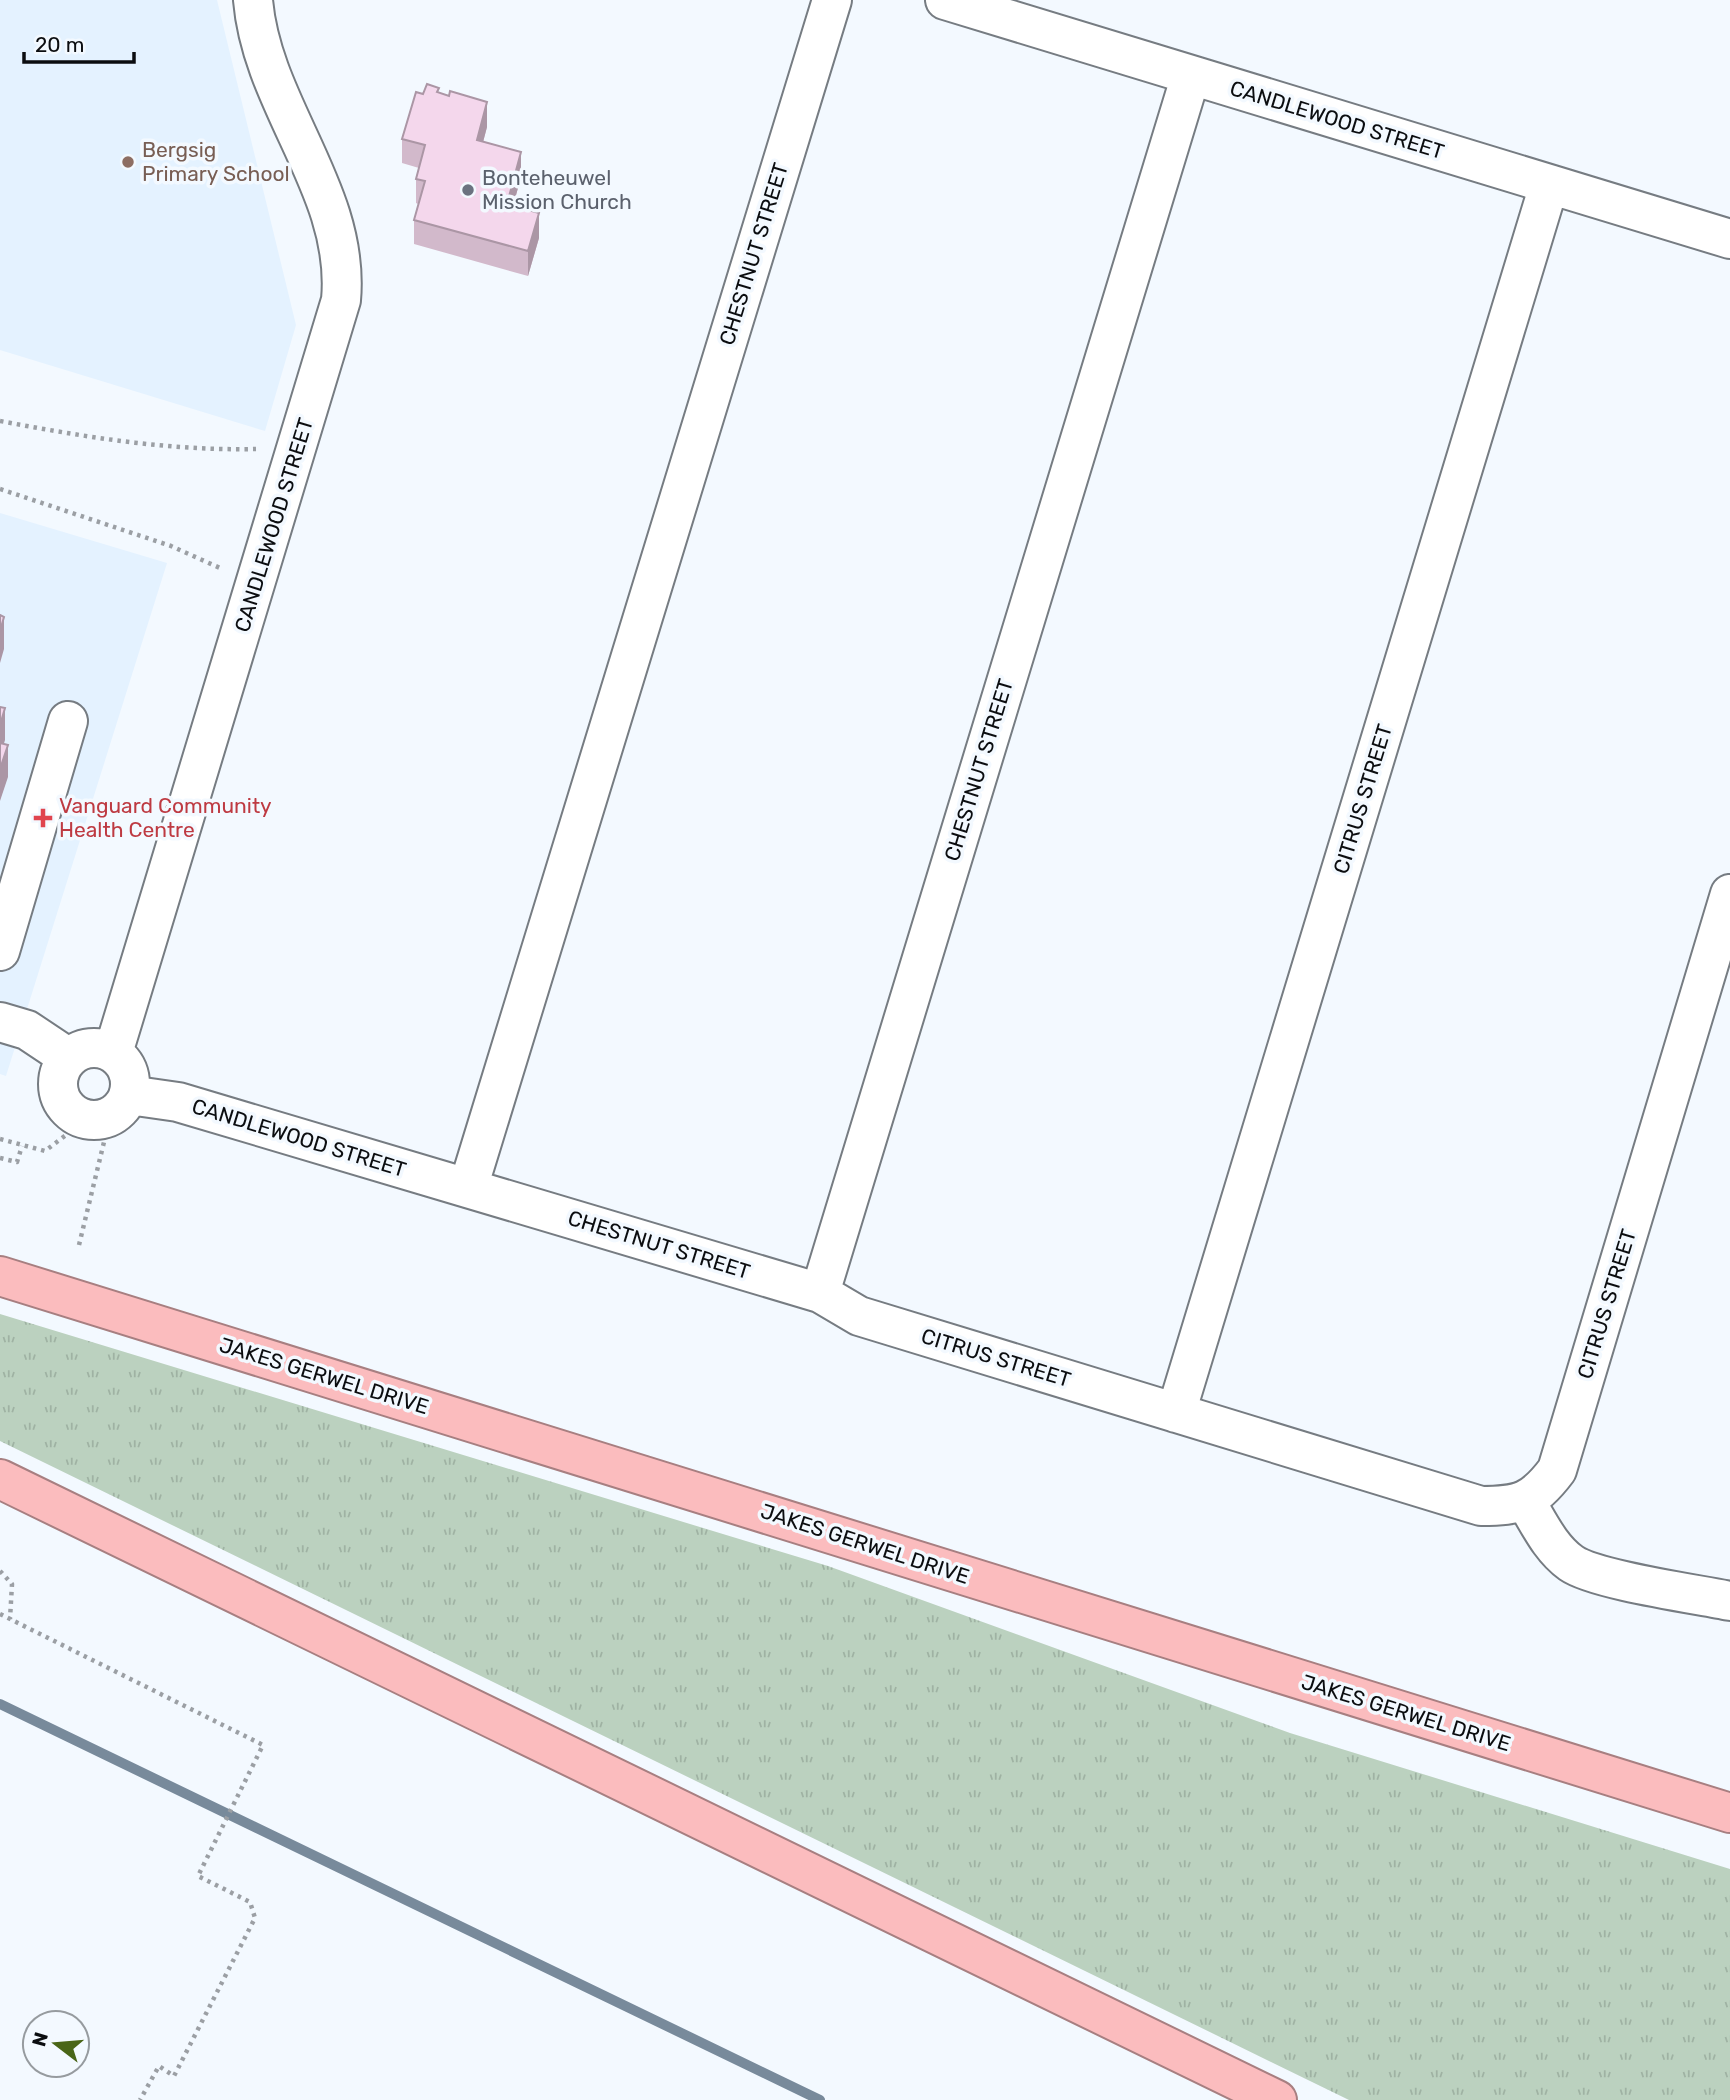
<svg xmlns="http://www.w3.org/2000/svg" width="1730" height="2100" font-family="Rubik,sans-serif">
<defs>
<pattern id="grass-tufts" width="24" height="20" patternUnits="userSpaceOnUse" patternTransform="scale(1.75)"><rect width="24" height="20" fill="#bbd1bf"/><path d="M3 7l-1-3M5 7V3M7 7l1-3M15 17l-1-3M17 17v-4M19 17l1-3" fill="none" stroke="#9fb2a3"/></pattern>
</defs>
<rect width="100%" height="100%" fill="#f3f9ff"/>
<path fill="#e4f2ff" d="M0 0H217L296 325 265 431 0 350Z
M0 513 167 563 6 1076 0 1074Z"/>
<path fill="url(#grass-tufts)" d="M0 1314 828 1566 1290 1733 1730 1869V2100H1349L0 1441Z"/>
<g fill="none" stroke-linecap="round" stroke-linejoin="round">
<path stroke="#788a9b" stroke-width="10" d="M0 1704 820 2100"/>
<defs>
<path id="minor" d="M945 0 1730 239
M0 951 68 721
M0 1022 27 1030 69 1058
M58 1084a36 36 0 1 1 72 0a36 36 0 1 1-72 0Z
M113 1053 341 300C351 191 262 107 253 0
M129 1095 178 1102 820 1293 859 1316 1481 1506C1520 1506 1533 1502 1557 1470L1730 894
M468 1188 832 0
M820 1293 1191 75
M1176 1413 1549 185
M1526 1502C1539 1523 1550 1548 1571 1563 1595 1580 1696 1594 1730 1601"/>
<path id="highway" d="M0 1276 1730 1813
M0 1479 1277 2100"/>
</defs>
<use href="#minor" stroke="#767c82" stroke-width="42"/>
<use href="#highway" stroke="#a77f81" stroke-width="42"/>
<path stroke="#9b9fa4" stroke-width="4.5" stroke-dasharray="3.5 5" stroke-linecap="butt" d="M0 421C85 437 169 451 256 449
M0 489 171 546 220 568
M0 1139 45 1151 66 1135
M0 1158 17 1162 22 1146
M79 1245 104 1142
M0 1571 12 1584 10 1619
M0 1614 263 1745 198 1876 250 1902 255 1918 174 2076 159 2066 140 2100"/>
<use href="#minor" stroke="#fff" stroke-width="38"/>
<use href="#highway" stroke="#fbbcbe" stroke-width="38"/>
</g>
<path fill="#d2b9cb" d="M439 93 487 127 483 142 521 177 513 206 539 238 528 276 414 244V220L418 204 416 203V179L419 168 402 163V139Z"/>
<path fill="#ab96a5" d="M487 102V127L477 165V140Z
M521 152V177L507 228V204Z
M539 213V238L528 276V251Z
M4 617V649L0 663V631Z
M5 708V740L0 757V725Z
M8 745V777L0 801V769Z"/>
<path fill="#f4d7ec" stroke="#ab96a5" stroke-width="2" d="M427 84 439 88 437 92 449 96 450 91 487 102 477 140 521 152 507 204 539 213 528 251 414 220 425 181 416 179 425 145 402 139 416 92 423 94Z
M0 615 4 617 0 631Z
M0 707 5 708 0 725Z
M0 743 8 745 0 769Z"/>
<circle fill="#8d6e63" stroke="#f3f9ff" stroke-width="2.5" cx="128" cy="162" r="7"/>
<circle fill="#6b7280" stroke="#f3f9ff" stroke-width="2.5" cx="468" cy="190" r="7"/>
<path fill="#e0444e" stroke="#f3f9ff" stroke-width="2.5" d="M39.5 807.5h7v7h7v7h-7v7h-7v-7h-7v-7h7z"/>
<g text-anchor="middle" stroke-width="7" stroke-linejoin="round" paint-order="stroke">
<g font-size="21" fill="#0b0d10" stroke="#f3f9ff">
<text transform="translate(1337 120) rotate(17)" y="7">CANDLEWOOD STREET</text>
<text transform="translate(754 254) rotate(-73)" y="7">CHESTNUT STREET</text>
<text transform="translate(274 525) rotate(-73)" y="7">CANDLEWOOD STREET</text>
<text transform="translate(979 770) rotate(-73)" y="7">CHESTNUT STREET</text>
<text transform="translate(1363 799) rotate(-73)" y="7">CITRUS STREET</text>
<text transform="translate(299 1138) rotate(17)" y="7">CANDLEWOOD STREET</text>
<text transform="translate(659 1245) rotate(17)" y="7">CHESTNUT STREET</text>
<text transform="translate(1607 1304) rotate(-73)" y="7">CITRUS STREET</text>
<text transform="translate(996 1358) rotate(17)" y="7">CITRUS STREET</text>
<text transform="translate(324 1376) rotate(17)" y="7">JAKES GERWEL DRIVE</text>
<text transform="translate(865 1544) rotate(18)" y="7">JAKES GERWEL DRIVE</text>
<text transform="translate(1406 1713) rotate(17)" y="7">JAKES GERWEL DRIVE</text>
</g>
<g font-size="21" fill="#785e54" stroke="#f3f9ff" text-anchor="start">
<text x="142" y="157">Bergsig<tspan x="142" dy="24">Primary School</tspan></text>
</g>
<g font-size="21" fill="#5b616d" stroke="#f3f9ff" text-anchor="start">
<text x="482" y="185">Bonteheuwel<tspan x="482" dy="24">Mission Church</tspan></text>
</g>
<g font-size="21" fill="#be3a42" stroke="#f3f9ff" text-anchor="start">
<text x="59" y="813">Vanguard Community<tspan x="59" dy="24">Health Centre</tspan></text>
</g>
</g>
<g transform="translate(56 2044) rotate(286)"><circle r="33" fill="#f3f9ff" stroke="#969b9f" stroke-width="2"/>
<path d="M0-5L12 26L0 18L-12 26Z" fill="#496517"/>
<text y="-10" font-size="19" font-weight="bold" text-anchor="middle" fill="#0b0d10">N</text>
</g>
<path d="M24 52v10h110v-10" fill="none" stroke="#0b0d10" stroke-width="3.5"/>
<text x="35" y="52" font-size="21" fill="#0b0d10" stroke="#f3f9ff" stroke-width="5" paint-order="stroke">20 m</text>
</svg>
